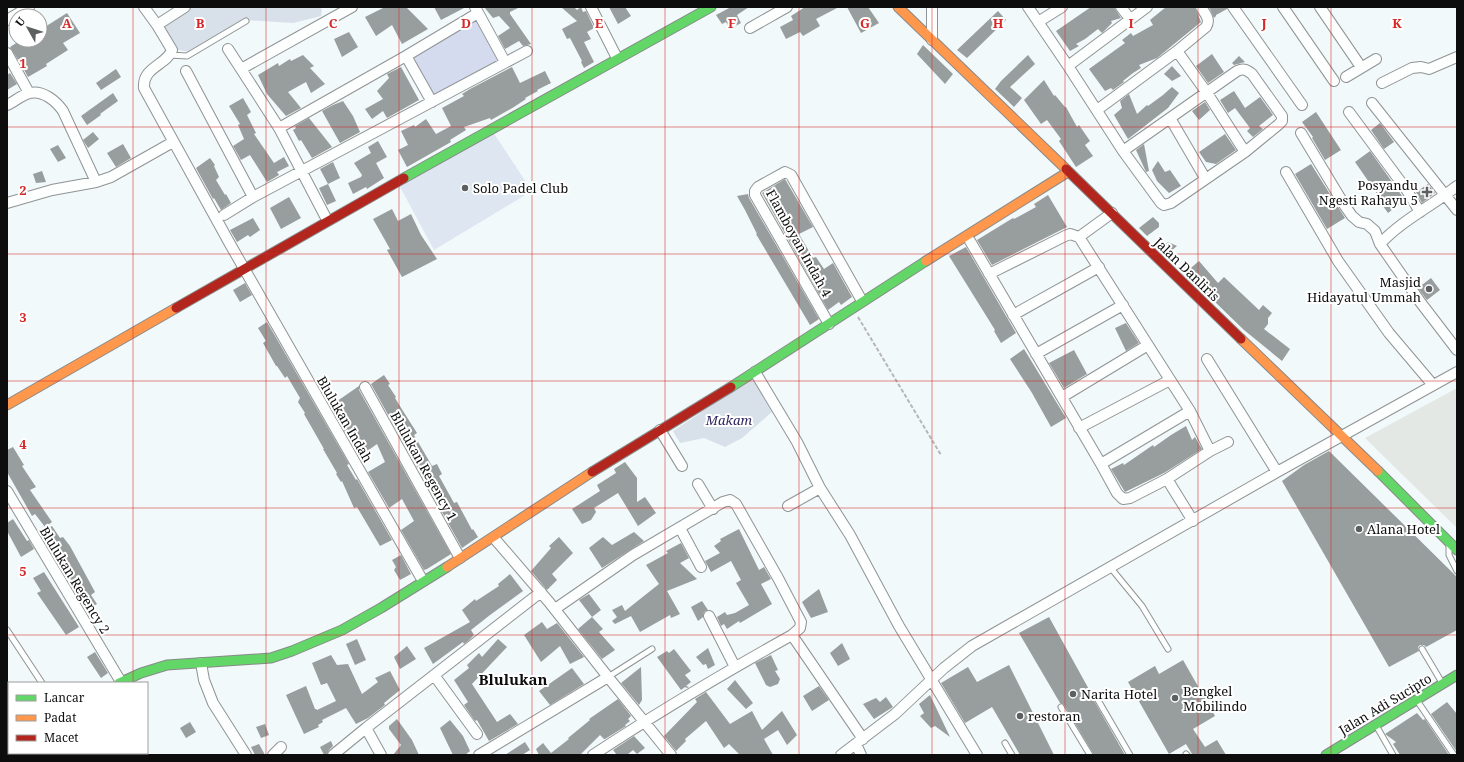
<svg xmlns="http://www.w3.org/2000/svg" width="1464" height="762" font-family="'Noto Serif',serif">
<rect width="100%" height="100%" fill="#f2f9fa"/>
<path fill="#e4e8e4" d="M1457 388V528L1365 438Z"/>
<path fill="#d4dbee" d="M475 18 500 61 433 97 411 58Z"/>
<path fill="#d8e0ea" d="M192 7H318L322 9 321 16 293 23 246 20 189 52 174 49 163 25Z
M749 381H754L756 384 772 412 742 438 725 447 704 438 680 443 673 431Z"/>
<path fill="#dee6f2" d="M491 129 532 191 434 250 399 185Z"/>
<path fill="#989d9d" d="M385 7H406L428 29 402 44 392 25 376 36 365 17Z
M434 7H466L441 20Z
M484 7H520L510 12V14L531 44 523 46 519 41 505 49 498 36 510 28 499 16 493 18Z
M561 7H574L577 10 581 7 583 12 586 11 594 28 587 32 591 39 584 42 594 62 584 68 581 62 582 61 570 38 567 39 562 29 577 21Z
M609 7H625L631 16 618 24Z
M731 7H749L737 15 741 23 730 29 726 22 722 24 716 15Z
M805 7H839L816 19 820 26 803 36 800 32 786 39 780 27 793 20 791 16Z
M847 7H868L879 23 861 33Z
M1091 7H1114L1121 18 1111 21 1112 23 1102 33 1098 29 1085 39 1076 44 1079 46 1070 51 1056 31Z
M1166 7H1195L1201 22 1157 58 1139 65 1141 68 1133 73 1123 81 1124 82 1113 90 1111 88 1105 91 1089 69 1125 43 1122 40 1131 33 1133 36 1153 25 1150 20Z
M1209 7H1227V9L1216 15V16L1214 18Z
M998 11 1006 20 967 58 957 50Z
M67 13 80 33 63 43 68 50 46 64 47 66 28 77 22 66 10 47 21 40H40V30Z
M349 32 358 47 342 57 334 39Z
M923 45 953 74 945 84 917 54Z
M1212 54 1224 72 1208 83 1196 66Z
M303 55 314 66 310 68 325 84 311 93 306 82 288 92 301 108 286 116 267 94 258 75 278 63 279 66 290 59 291 61Z
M1028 55 1035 64 1010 87 1022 98 1014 107 995 89 1001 81Z
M1239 56 1245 62 1234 65 1232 63Z
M1172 66 1181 76 1172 81 1164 74Z
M401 67 419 100 387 118 383 111 372 119 365 109 383 99 377 91 389 78 387 74Z
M512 67 520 83 545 71 551 83 537 90 538 91 525 98 526 99 514 107 491 120 490 118 464 127 466 130 450 140 451 142 407 167 398 150 408 145 401 131 414 125 415 127 426 119 436 134 451 126 442 108 464 96 462 94 470 89Z
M116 69 121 77 101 90 96 83Z
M10 73 17 84 7 90V75Z
M1044 80 1054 96 1055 95 1065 107H1066L1077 127 1079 125 1090 141 1085 145 1093 156 1076 167 1059 141 1061 139 1047 120 1041 124 1024 100Z
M1172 87 1179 93 1168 108 1128 139 1114 115 1122 108 1120 101 1129 94 1137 114 1147 105 1148 106 1163 95Z
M1234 91 1245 108 1260 97 1273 115 1259 126 1263 129 1253 137 1247 131 1250 128 1235 108 1228 113 1220 100Z
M113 93 118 101 100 114 101 115 87 125 81 116Z
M243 98 251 112 247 115 256 133 254 134 274 163 284 157 289 166 277 172 279 175 267 182 250 155 241 160 233 146 244 139 238 125 240 124 229 106Z
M343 101 353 116 360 132 340 143 322 111 333 105Z
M1205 102 1210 110 1199 120 1192 111Z
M1316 112 1341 150 1325 160 1312 138 1313 137 1302 122Z
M309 118 332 147 312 158 301 140 299 141 293 130 296 128 295 126Z
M1380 123 1394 142 1384 149 1371 130Z
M93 132 99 139 88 148 83 140Z
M1225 134 1236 150 1216 164 1206 162 1199 152Z
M378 141 387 157 376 163 384 178 367 189 366 187 353 194 348 183 361 177 362 175 354 163 371 153 368 147Z
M123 144 131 158 116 167 107 153Z
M1144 144 1149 171 1146 172 1136 150Z
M58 145 66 158 58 162 50 149Z
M1370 151 1405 200 1388 213 1383 206 1384 205 1380 198 1355 162Z
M210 158 215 165 214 166 219 177 216 180 225 195 226 194 231 203 221 210 214 198 213 199 196 168Z
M1158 161 1165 172 1170 170 1181 186 1169 193 1157 181 1152 170Z
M333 162 340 178 328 184 320 169Z
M1311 164 1345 218 1327 229 1295 174Z
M42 171 46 182 36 183 33 174Z
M785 179 813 227 799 234 813 258 816 257 824 269 833 263 852 297 841 305 839 302 828 310 762 193Z
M328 184 336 201 327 205 319 188Z
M1428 184 1435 193 1422 203 1416 192Z
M748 194 749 198 819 319 810 325 756 234H757L745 210 737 196Z
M1048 195 1067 227 992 265 977 240 1013 218 1014 219 1036 207 1034 204Z
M289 197 301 218 281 229 270 208Z
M392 209 398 221 411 214 421 235 437 259 402 277 387 250 390 249 373 219Z
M1153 217 1159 223V227L1147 236 1139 228Z
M253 218 260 230 250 237 248 235 237 242 230 230Z
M1168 242 1177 246 1166 255 1160 249Z
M966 247 1016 333 1001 343 994 331 995 330 949 256Z
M1199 261 1218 283 1224 277 1259 310 1263 305 1272 313 1268 318V324L1264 329 1290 349 1282 361 1244 330 1185 273Z
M1431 278 1440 290 1427 300 1418 288Z
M245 283 252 295 240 302 233 290Z
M267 322 349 464 347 465 356 480 357 479 392 540 380 546 357 507 354 508 342 481 341 482 336 474 337 473 323 449H324L304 414 305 413 298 402 300 398 287 376 285 378 277 366H276L263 343 266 341 258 328Z
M1126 323 1139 343 1126 351 1115 328Z
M1024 349 1066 418 1051 427 1032 393 1010 359Z
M1074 350 1087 374 1064 388 1049 363Z
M384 375 390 384 388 385 396 397 395 398 403 411 417 433 414 435 432 466 437 464 442 474 439 476 454 503 457 502 472 530 473 529 478 537 462 548 371 384Z
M359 386V390L451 554 427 569 424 570 401 530 414 521 402 499 389 508 368 472 385 462 377 444 359 457 330 406Z
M1186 426 1192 440 1195 437 1202 449 1164 473 1125 492 1111 469 1123 463 1124 465 1153 445 1154 447 1171 435Z
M13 447 24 465 22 466 36 487 30 490 52 522 45 527 35 514 32 516 7 472V450Z
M1329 451 1457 577V630L1426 647 1424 645H1420L1418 647 1419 651 1389 667 1282 481 1304 465Z
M625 462 637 478V502L645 497 656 513 638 526 618 493 594 508 596 512 591 520 582 524 572 509 600 491 597 485 616 473 614 469Z
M13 519 27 541 29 540 34 549 21 557 7 531V523Z
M52 526 60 538 63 537 70 546 95 592 91 595 97 604 86 610 51 541 46 544 40 533Z
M739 529 759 570 764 567 771 579 761 584 772 604 740 623 739 621 727 629 724 624 721 626 717 617 725 612 727 615 735 613 749 605 736 583 741 580 731 561 711 572 705 561 720 553 714 546 721 541 720 539Z
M634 532 644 541 602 568 589 548 603 537 612 545Z
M559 537 573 553 552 574 557 580 547 590 531 571 551 548 549 546Z
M681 543 689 558 680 563 697 579 667 591 680 614 671 618 670 615 640 632 631 616 615 624 612 621 617 617 612 610 622 605 625 611 659 584 646 565 668 553 666 551Z
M401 555 411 574 400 580 394 570 396 567 392 560Z
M44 572 79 627 66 635 37 593 41 591 33 578Z
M510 574 523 591 490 615 471 630 474 635 468 641 464 644 463 642 433 664 424 648 470 622 462 610 475 599 476 601 499 586 498 584Z
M819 589 828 612 811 618 802 602Z
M589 594 601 610 592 617 579 600Z
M702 601 708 610 704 612 703 617 698 621 691 607Z
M592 617 603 629 599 632 615 650 602 659 578 629Z
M1049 617 1091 693 1092 697 1125 755H1094L1064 705 1060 703 1019 633Z
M542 622 547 629 557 623 584 657 570 664 560 646 541 662 524 635Z
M357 639 366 660 355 665 346 644Z
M498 639 507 647 472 684 497 722 510 714 518 724 489 741 477 720 475 721 464 705 468 702 454 680 469 668 467 665 479 653 482 657Z
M842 643 850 659 838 666 830 653Z
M407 646 416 659 400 669 394 657Z
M708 648 715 665 708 669 706 664 703 665 696 657Z
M674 649 691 671 685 675 691 682 686 686 689 687 687 688 685 687 681 690 657 657 667 651 669 653Z
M95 652 108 673 101 678 87 657Z
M331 655 337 665 348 664 362 694 378 682 375 678 390 671 400 690 384 703 385 705 368 718 356 724 346 708 322 720 323 722 318 725 319 727 304 734 286 695 306 686 315 709H316L317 710 336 701 327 683 321 685 312 663Z
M771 655 778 670 775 671 780 679 778 684 770 687 766 685 755 663Z
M1183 660 1215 716 1193 729 1205 747 1217 740 1226 755H1191L1192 754 1186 744 1169 754 1128 682 1155 666 1159 674Z
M1009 665 1054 755H1020L992 707 965 723 941 683 968 667 977 682Z
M641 667 642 700 639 705 621 683Z
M572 668 584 684 550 705 539 691Z
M735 680 753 703 746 709 727 689Z
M819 686 829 700 812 711 803 696Z
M706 692 730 724 752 711 762 730 782 711 797 735 787 745 778 730 764 739 773 755H740L729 744 724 748 706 721 685 739 686 741 676 751 664 736 697 702 695 699Z
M930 695 950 737 935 726 931 728 920 716 924 713 919 704Z
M886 697 893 707 874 719 863 704 876 698 880 702Z
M618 699 631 716 628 719 630 721 625 725 626 726 605 739H604L600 735 580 755H539L536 749 543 743 551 753 569 739 568 738 590 720 589 719Z
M1447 702 1457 714V752L1431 714Z
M1417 713 1423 720 1425 719 1449 755H1400L1393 744 1396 742 1385 734Z
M397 719 412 740 419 755H393L401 745 389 729V726Z
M450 720 463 736 470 751 465 755H453L440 728Z
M190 722 196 732 186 738 180 728Z
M265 724 269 735 261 738 256 727Z
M634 736 645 748 637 754 633 750 627 755H617L613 750Z
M331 741 333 746 329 750 327 755H324L320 747Z
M525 742 530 750 522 755H505Z
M259 744 265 755H255L251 747Z"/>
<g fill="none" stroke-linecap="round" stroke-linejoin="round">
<defs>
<path id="lane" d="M170 55 187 56 246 21
M1449 546V555L1457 571
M1110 567 1142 606 1168 649
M7 630 42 683
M1422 649 1441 681
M608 677 652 649
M1095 695 1130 755
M1418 702 1454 755
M1061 707 1090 755
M1377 727 1393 755
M1005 743 1012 755
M1186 754 1187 755"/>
<path id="street" d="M144 7 157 25 172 50C167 65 142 67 144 88L230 244 423 581
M475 7 505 62
M591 7 617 58
M932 7V40
M1028 7 1068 66 1123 151 1161 203 1164 205 1171 203 1245 152 1278 125 1282 121V116L1252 74C1247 70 1244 68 1237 71L1123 151
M1121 7 1130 19
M1233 7 1302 105
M1283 7 1334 81
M1320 7 1361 67
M7 20 29 7
M1038 22 1062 7
M157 25 185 7
M750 28 787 7
M228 49 241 69
M1177 51 1207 93 1245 152
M7 53 29 93
M406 56 432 102
M1068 66 1147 7
M186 71 253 197
M1346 77 1376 59
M1382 83 1412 68 1421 67 1429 69 1457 57
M1372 103 1457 210
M7 105C14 102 23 94 30 93 43 90 56 101 63 111L96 182
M1097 110 1177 51 1206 27C1211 19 1205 14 1201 7
M1349 112 1406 189 1420 212
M1170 118 1205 178
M279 128 406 56 478 13
M1301 133 1345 206 1352 216 1359 222 1367 224 1375 231 1380 244
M1286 172 1338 261 1389 333 1433 385
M1457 186C1432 206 1402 220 1380 244L1421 303 1457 350
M7 203 52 190 96 182 111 177 173 142
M224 215 253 197 527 51
M325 216 279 128 241 69 352 7
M1079 237 1112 213
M970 241 1101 464 1117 493 1123 499 1130 498 1167 479 1210 451 1190 411 1079 237 1070 234 1065 236 989 274
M1013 315 1099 267
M829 324 755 195V191L758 187 785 172 791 175 862 301
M1036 354 1123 305
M1207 359 1277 472
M755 372 797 442 820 488 850 535 899 626 977 755
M365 387 460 558
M1062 397 1148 345
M1079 428 1170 380
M660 430 682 466
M1210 451 1228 442
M1101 464 1190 411
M1167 479 1193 521
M698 484 713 509
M7 491 121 682
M788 506 820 488
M680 528 701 567
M494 538 549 602 608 677 671 755
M555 609 633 555 723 502 730 500 736 504 778 578 801 622 800 628 792 635C724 673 658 712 593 755
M709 616 735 667
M792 635 863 739
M201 663 204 680 213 703 246 755
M434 675 477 734
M7 701 9 705
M366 728 381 755
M856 744 861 755
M98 753 99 755
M273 755 281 747
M333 755 366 728 541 592
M479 755 608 677
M841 755 895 714 944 668 972 646 1277 472 1457 372"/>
<path id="fast" d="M404 178 711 7
M731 387 926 261
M1378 471 1457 550
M119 683 141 673 167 665 271 658 292 651 342 630 381 608 447 567
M1326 755 1457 675"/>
<path id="slow" d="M898 7 1066 169
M926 261 1068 172
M1241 339 1378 471
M7 405 176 308
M447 567 592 472"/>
<path id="jam" d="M1066 169 1241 339
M176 308 404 178
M592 472 731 387"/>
</defs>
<use href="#lane" stroke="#909394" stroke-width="7"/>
<use href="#street" stroke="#909394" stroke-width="12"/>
<use href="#fast" stroke="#878a8a" stroke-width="11"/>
<use href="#slow" stroke="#878a8a" stroke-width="11"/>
<use href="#jam" stroke="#878a8a" stroke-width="11"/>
<path stroke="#b6b8b8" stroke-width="2" stroke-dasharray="4 2" stroke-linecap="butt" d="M858 317 941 455"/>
<use href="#lane" stroke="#fdfefe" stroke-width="5"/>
<use href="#street" stroke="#fdfefe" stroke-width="10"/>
<use href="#fast" stroke="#63d668" stroke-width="9"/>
<use href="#slow" stroke="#ff974d" stroke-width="9"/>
<use href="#jam" stroke="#b3261e" stroke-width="9"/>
</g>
<path fill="none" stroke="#d62828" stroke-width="1" stroke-opacity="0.55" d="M133 7V683M266 7V755M399 7V755M532 7V755M665 7V755M799 7V755M932 7V755M1065 7V755M1198 7V755M1331 7V755M7 127H1457M7 254H1457M7 381H1457M7 508H1457M7 635H1457M133 753V755"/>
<g fill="#5d6060" stroke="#fff" stroke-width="1.5">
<circle cx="465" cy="188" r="4"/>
<path d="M1425 186h4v4h4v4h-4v4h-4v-4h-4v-4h4z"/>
<circle cx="1429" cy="289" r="4"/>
<circle cx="1359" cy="529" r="4"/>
<circle cx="1073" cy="694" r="4"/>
<circle cx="1175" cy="698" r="4"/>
<circle cx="1020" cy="716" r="4"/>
</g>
<g text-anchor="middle" stroke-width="4" stroke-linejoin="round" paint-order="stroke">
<g font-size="13" fill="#0d0d0d" stroke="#fff" text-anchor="start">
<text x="1418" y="190" text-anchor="end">Posyandu<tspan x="1418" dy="15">Ngesti Rahayu 5</tspan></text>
<text x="473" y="193">Solo Padel Club</text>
<text x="1421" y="287" text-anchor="end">Masjid<tspan x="1421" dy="15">Hidayatul Ummah</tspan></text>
<text x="1367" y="534">Alana Hotel</text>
<text x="1183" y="696">Bengkel<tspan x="1183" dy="15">Mobilindo</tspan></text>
<text x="1081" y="699">Narita Hotel</text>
<text x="1028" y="721">restoran</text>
</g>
<g font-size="13" fill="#0d0d0d" stroke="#fff">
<text transform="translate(799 243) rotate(61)" y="5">Flamboyan Indah 4</text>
<text transform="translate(1187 269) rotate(44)" y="5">Jalan Danliris</text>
<text transform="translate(345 419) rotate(60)" y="5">Blulukan Indah</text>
<text transform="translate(424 466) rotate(61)" y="5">Blulukan Regency 1</text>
<text transform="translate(75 580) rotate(59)" y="5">Blulukan Regency 2</text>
<text transform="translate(1385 704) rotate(-31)" y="5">Jalan Adi Sucipto</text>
</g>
<g font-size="13" font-style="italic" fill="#2e255e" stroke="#fff">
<text x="729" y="425">Makam</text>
</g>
<g font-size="15" font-weight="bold" fill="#0d0d0d" stroke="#fff">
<text x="513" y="685">Blulukan</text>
</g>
</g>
<g font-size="13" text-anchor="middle" font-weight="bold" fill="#d62828" stroke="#fff" stroke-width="4" stroke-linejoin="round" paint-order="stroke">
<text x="67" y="28">A</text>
<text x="200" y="28">B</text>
<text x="333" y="28">C</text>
<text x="466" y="28">D</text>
<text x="599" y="28">E</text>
<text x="732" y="28">F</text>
<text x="865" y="28">G</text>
<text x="998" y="28">H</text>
<text x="1131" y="28">I</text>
<text x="1264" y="28">J</text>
<text x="1397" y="28">K</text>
<text x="23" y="68">1</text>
<text x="23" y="195">2</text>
<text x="23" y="322">3</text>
<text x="23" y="449">4</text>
<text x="23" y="576">5</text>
</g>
<rect width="1464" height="762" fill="none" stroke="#0d0d0d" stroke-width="16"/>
<rect x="8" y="682" width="140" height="72" fill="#ffffff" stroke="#9e9e9e"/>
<rect x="16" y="695" width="20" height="6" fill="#63d668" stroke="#9e9e9e"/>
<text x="44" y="702" font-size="12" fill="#0d0d0d">Lancar</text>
<rect x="16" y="715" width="20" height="6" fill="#ff974d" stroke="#9e9e9e"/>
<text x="44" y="722" font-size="12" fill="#0d0d0d">Padat</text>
<rect x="16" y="735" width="20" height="6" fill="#b3261e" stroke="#9e9e9e"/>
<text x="44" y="742" font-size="12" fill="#0d0d0d">Macet</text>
<g transform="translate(28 28) rotate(309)"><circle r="19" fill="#ffffff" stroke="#9e9e9e"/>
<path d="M0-3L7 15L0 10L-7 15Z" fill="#5d6060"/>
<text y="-6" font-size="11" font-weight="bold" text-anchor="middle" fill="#0d0d0d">U</text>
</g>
</svg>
